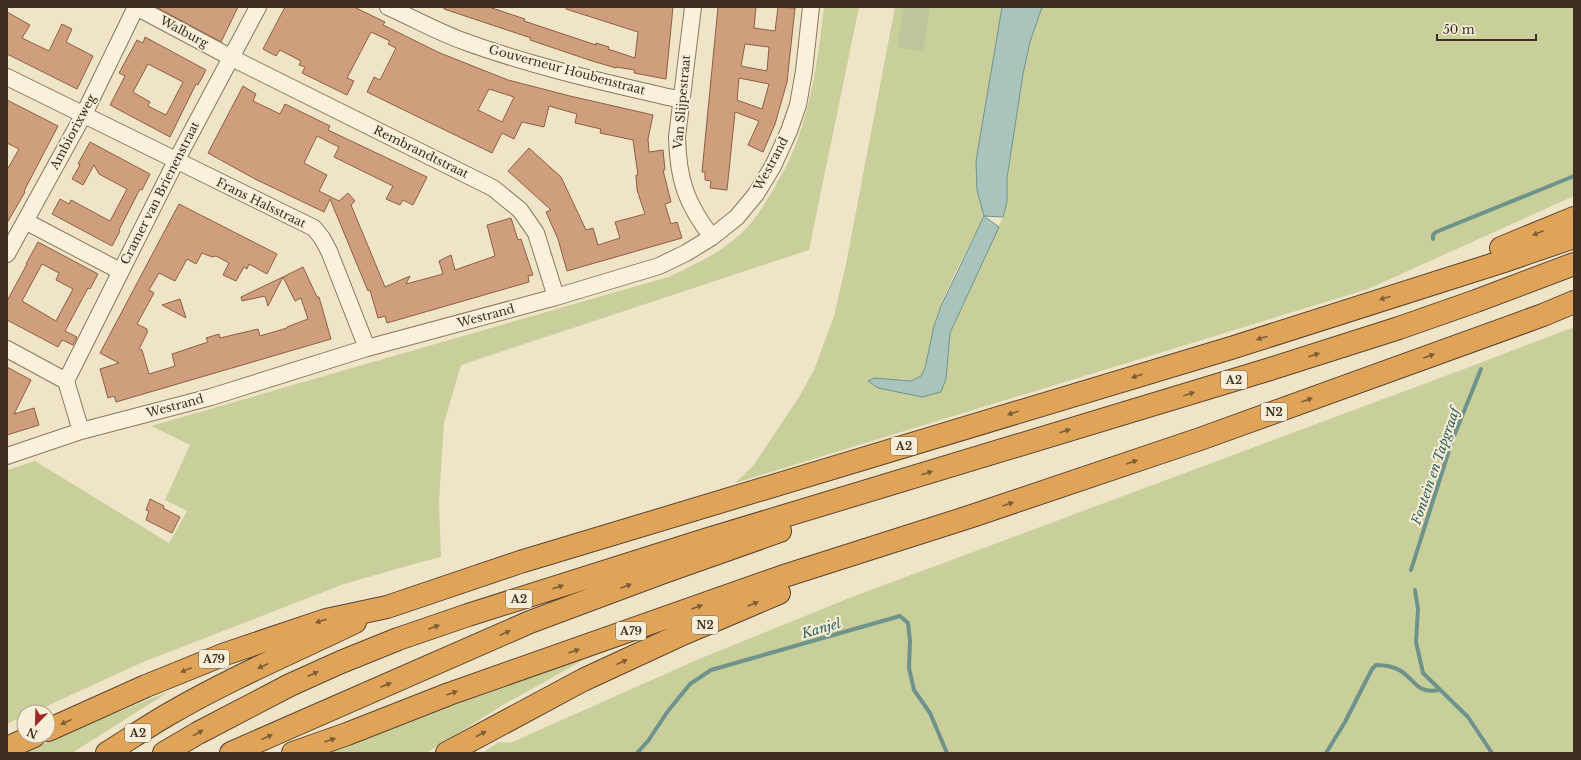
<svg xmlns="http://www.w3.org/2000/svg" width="1581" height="760" font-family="'Libre Baskerville',serif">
<rect width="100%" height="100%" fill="#f0e4c8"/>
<path fill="#c9cf9b" d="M824 7H859L809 250 461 365 444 423 439 501 441 557 414 564 344 584 143 662 34 712H24V716L7 724V470L35 461 169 543 187 511 165 500 190 445 151 426 668 277C692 266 716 255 736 238 752 225 763 207 773 190 778 180 784 171 789 161 811 112 818 59 824 7Z
M895 7H1002L976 161 977 190 984 216C966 252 946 287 934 325 930 340 930 364 921 376 916 383 908 381 901 379L922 397 948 349 950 333 1003 217 1007 202V178L1023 74 1030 42 1042 7H1574V196L1368 289 735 483 753 466 799 397 814 370 834 316 846 264Z
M1574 327V753H482L499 742 510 743 699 659 852 597 1472 366Z
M587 658 503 705 426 753H315Z
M170 691 72 753H23L74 730Z"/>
<path fill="#bfc49a" d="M904 7H930L923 52 897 47Z"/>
<path fill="#a9c4bc" stroke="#6f938a" d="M1002 7H1042L1030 42 1023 74 1007 178V202L1003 217 984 216 999 227 950 333 946 379 941 392 922 397 878 388 868 381 874 378 911 381 921 376 925 368 934 326 941 306 984 216 977 190 976 161Z"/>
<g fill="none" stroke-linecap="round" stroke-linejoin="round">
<path stroke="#6f938a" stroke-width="4" d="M1433 239V235L1436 232 1574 176
M1411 570 1452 441 1481 369
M1415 590 1418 609 1416 642 1423 673 1468 717 1492 753
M637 753 648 741 668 711 690 684 711 670 900 616 908 623 910 641 909 668 914 690 930 713 947 753
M1326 753 1345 722 1372 669 1376 665C1384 665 1393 666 1401 671 1416 681 1417 694 1439 690"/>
</g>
<path fill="#cf9f7d" stroke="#8d5f41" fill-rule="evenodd" d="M156 7H238L221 42Z
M285 7H354L385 22 383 25 440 53 508 80 570 96 653 115 648 139 649 152 663 150 665 170H663L671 202 665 204 671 224 677 222 682 238 567 271 558 239 546 212 551 210 508 171 529 148 561 177 586 230 593 228 598 245 620 238 615 222 645 214 637 190 636 175H638L633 140 600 133 601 129 575 123 577 114 549 106 544 127 522 122 514 139 502 133 492 153 367 92 374 77 380 80 396 48 388 44 390 41 371 32 347 78 354 81 347 95 302 73 305 67 299 65 301 61 280 50 276 56 263 49ZM489 89 514 97 502 122 478 110Z
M444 7H489L525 19 524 21 596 45V43L609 47 608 49 635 58 638 32 566 9V7H673L666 79 634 73 635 70 616 67V68L592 61 530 40 531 38 444 9Z
M718 7H756L754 28 775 31 778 7 795 8 787 82 775 124 763 152 748 145 759 121 735 112 727 190 710 188 711 181 705 180V172H702ZM745 44 769 47 767 71 741 66ZM739 78 769 84 762 109 737 100Z
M7 12 30 25 22 38 49 51 62 24 72 29 66 42 93 56 77 89 7 54Z
M145 37 206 70 198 85 196 84 170 137 110 105 125 76 119 73 137 40 143 43ZM148 64 183 82 166 115 148 106 150 102 133 92Z
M243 86 256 94 253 101 280 114 285 104 330 126 328 130 427 177 413 205 403 200 400 205 386 199 393 186 334 157 339 147 317 136 304 163 327 175 319 191 339 201 348 193 355 201 351 205 385 287 410 276 406 284 443 274 439 261 451 255 455 270 495 256 487 225 511 218 518 240 521 239 533 275 528 276 529 282 387 323 385 316 378 318 370 290 368 291 330 199 324 212 255 179 208 153Z
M7 100 58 126 24 191 25 192 7 223V170L19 149 7 143Z
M90 142 150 174 142 190 140 189 119 230 120 231 112 246 52 214 60 199 69 204 71 200 110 221 127 189 99 174 94 165 83 185 72 179 80 165 78 164Z
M179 204 277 254 267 274 249 264 247 269 244 267 236 281 223 275 229 263 216 256 212 257 202 253 196 264 187 259 175 281 159 273 149 290 154 293 137 324 147 329V333L139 349 142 350 149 374 175 366 172 354 208 342 206 338 219 334 220 338 258 329 260 336 287 328V327L308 319 301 298 295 301 283 277 303 267 317 297H319L331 339 116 402 114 396 108 398 100 369 119 363 100 353Z
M38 242 98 274 90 289 88 288 65 331 77 337 73 345 62 340 58 347 7 320V301L27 264H26ZM42 264 59 273 56 280 73 289 56 321 22 301Z
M283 277 268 306 265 296 242 301 241 297Z
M180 299 186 318 162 305Z
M7 367 31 380 14 414 34 408 39 425 7 435Z
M150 499 164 506 163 508 180 517 172 533 146 520 149 511 146 510Z"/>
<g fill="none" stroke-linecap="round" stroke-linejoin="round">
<defs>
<path id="minor" d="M136 7 232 58 493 188 520 210 536 233 556 297
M388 7C413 18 438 32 463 41 534 67 608 83 681 100
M693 7 677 137C678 179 686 204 712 237
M7 77 314 228 322 238 329 251 367 348
M25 221 120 271
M7 254 84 114 136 7
M7 349 66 381 81 431
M66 381 176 161 258 7
M7 456 81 431 211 397 367 348 556 297 659 266 686 253 712 237 737 217 756 194 773 166 789 131 798 105 804 71 811 7"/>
<path id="highway" d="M1501 248 1574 218
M48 730 146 686 225 654 326 620 387 607 520 562 1231 348 1504 261 1574 237
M7 748 34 736
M107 753C128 740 148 726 169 714 229 679 293 652 355 622
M164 753 198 733 290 685 341 662 398 639 468 615 705 540 1267 370 1399 328 1476 301 1574 264
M231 753 530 622 664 572 780 531
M293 753 347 734 449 694 781 577 972 516 1200 439 1543 315 1574 302
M447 753 583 680 678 636 779 593"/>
</defs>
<use href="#minor" stroke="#8d765c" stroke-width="18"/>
<use href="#highway" stroke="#5b4430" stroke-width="24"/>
<use href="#minor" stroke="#faf1dc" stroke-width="16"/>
<use href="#highway" stroke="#e0a458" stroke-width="22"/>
</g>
<defs><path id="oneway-solid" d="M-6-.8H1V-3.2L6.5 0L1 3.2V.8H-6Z"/></defs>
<g fill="#7e5d36">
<use href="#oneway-solid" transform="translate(1538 233) rotate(158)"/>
<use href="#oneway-solid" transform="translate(1385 298) rotate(162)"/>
<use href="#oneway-solid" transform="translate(1262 338) rotate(162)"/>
<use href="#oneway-solid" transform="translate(1314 355) rotate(-18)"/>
<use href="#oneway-solid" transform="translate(1429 356) rotate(-20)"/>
<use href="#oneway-solid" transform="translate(1137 376) rotate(163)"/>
<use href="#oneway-solid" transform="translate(1189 394) rotate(-17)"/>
<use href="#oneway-solid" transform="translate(1307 400) rotate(-20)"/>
<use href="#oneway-solid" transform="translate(1013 413) rotate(163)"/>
<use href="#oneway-solid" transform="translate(1065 431) rotate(-17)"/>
<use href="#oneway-solid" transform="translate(1132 462) rotate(-19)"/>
<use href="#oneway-solid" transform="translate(927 473) rotate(-17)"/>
<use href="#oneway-solid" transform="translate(1008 504) rotate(-19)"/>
<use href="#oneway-solid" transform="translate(626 586) rotate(-21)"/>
<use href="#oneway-solid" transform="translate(558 587) rotate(-18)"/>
<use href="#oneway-solid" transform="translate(753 604) rotate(-23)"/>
<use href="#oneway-solid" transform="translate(697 607) rotate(-20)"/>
<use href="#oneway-solid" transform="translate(321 621) rotate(162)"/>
<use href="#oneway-solid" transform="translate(434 627) rotate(-19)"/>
<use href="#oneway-solid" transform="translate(505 633) rotate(-24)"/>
<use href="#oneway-solid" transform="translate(574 651) rotate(-19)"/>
<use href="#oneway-solid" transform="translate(622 662) rotate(-25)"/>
<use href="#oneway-solid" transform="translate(263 666) rotate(156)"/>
<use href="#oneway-solid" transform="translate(186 670) rotate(158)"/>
<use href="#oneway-solid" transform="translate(313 674) rotate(-25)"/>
<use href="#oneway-solid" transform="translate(386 685) rotate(-23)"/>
<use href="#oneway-solid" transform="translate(452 693) rotate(-20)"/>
<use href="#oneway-solid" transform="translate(66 722) rotate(156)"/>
<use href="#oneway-solid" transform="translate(198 733) rotate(-29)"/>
<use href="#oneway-solid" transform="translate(481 734) rotate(-28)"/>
<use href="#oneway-solid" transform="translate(267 737) rotate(-24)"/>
<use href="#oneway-solid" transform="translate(330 740) rotate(-19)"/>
</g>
<g text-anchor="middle" stroke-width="4" stroke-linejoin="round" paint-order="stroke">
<g fill="#f7eed8" stroke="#756857" stroke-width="1">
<rect x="1221" y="371" width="26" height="18" rx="3"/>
<rect x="1261" y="403" width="26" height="18" rx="3"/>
<rect x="891" y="437" width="26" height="18" rx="3"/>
<rect x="506" y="590" width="26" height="18" rx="3"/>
<rect x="692" y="616" width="26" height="18" rx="3"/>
<rect x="616" y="622" width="30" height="18" rx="3"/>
<rect x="199" y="650" width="30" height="18" rx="3"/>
<rect x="125" y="724" width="26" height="18" rx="3"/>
</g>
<g font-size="11" font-weight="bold" fill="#3d2e20">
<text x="1234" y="384">A2</text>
<text x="1274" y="416">N2</text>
<text x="904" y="450">A2</text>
<text x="519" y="603">A2</text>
<text x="705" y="629">N2</text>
<text x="631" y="635">A79</text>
<text x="214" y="663">A79</text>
<text x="138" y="737">A2</text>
</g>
<g font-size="12" fill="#3d2e20" stroke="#f7eed8">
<text transform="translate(184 32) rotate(28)" y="4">Walburg</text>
<text transform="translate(567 70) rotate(15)" y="4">Gouverneur Houbenstraat</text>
<text transform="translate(682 102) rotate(-85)" y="4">Van Slijpestraat</text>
<text transform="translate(73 132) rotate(-62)" y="4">Ambiorixweg</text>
<text transform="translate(421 152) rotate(26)" y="4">Rembrandtstraat</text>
<text transform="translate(771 164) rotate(-62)" y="4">Westrand</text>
<text transform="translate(160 193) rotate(-63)" y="4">Cramer van Brienenstraat</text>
<text transform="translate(261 203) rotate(26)" y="4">Frans Halsstraat</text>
<text transform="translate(486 316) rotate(-15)" y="4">Westrand</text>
<text transform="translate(175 406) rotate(-15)" y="4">Westrand</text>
</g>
<g font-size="13" font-style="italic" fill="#2f5d5a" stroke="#f7eed8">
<text transform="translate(1435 466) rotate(-71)" y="5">Fontein en Tapgraaf</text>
<text transform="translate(821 628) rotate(-16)" y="5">Kanjel</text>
</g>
</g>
<rect width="1581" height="760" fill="none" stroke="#3d2e20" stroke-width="16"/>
<g transform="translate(36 724) rotate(203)"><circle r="19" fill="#f7eed8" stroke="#ada18e"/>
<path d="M0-3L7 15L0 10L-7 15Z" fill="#9e2a2b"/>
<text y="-6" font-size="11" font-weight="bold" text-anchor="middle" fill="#3d2e20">N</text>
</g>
<path d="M1437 34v6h99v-6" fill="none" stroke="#3d2e20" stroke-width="2"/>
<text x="1443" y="34" font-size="12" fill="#3d2e20" stroke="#f7eed8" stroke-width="3" paint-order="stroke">50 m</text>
</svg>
